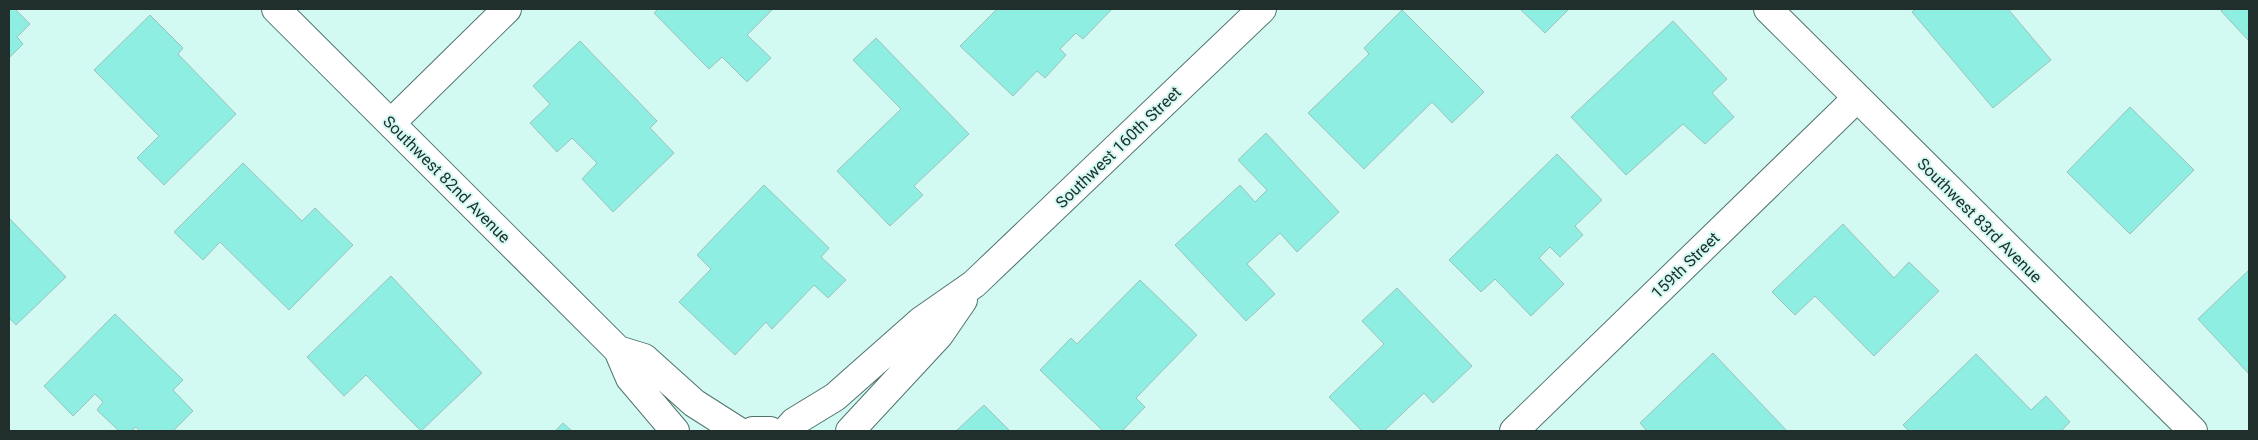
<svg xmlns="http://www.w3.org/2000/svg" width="2258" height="440" font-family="Roboto,sans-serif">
<rect width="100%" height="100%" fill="#d2f9f2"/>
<path fill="#8deee1" stroke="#9dc2bc" d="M9 9H15L30 24 17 37 23 44 9 58Z
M658 9H773L747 35 771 58 747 82 722 57 709 69 654 13Z
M997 9H1112L1083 39 1076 33 1060 49 1066 55 1045 78 1037 71 1013 96 960 46Z
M1520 9H1569L1545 33Z
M1916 9H2008L2051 60 1993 108 1912 12Z
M2224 9H2249V41L2221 11Z
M1402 10 1484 92 1452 123 1432 102 1364 169 1308 113 1369 54 1364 48Z
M150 15 183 48 178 54 236 114 164 185 137 158 159 136 94 70Z
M1673 21 1727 79 1712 93 1734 117 1705 144 1683 124 1626 175 1571 117Z
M876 38 969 134 914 186 923 195 890 226 837 171 901 109 853 60Z
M580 41 657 121 650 128 674 153 613 212 582 179 597 163 572 138 557 152 530 123 550 104 533 86Z
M2130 107 2194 170 2130 234 2067 172Z
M1266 133 1339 212 1297 252 1280 233 1247 264 1275 294 1246 321 1175 245 1240 185 1255 202 1267 190 1238 160Z
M1557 154 1602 200 1575 226 1583 235 1560 257 1550 247 1539 258 1564 284 1531 316 1495 279 1481 292 1449 260Z
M243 163 302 221 315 208 353 245 289 310 220 242 203 260 174 232Z
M764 185 829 248 821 257 846 280 828 298 814 285 772 329 766 322 735 355 679 302 711 269 697 255Z
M9 218 66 277 16 325 9 318Z
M1843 224 1894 278 1909 262 1939 291 1874 356 1815 296 1795 315 1772 292Z
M2249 270V374L2198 319Z
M391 276 482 373 421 431 366 375 344 396 307 357Z
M1140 280 1197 335 1136 398 1145 407 1122 431H1103L1040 370 1071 338 1077 344Z
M1397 288 1472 366 1433 403 1424 393 1384 431H1362L1329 397 1384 344 1362 321Z
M115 314 183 380 173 390 193 411 173 431H140L136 427 131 431H119L97 410 103 402 95 394 73 416 44 386Z
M1713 353 1787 431H1647L1640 423Z
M1976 354 2031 410 2046 396 2070 422 2061 431H1909L1903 425Z
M984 405 1010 431H956Z
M563 423 572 431H555Z"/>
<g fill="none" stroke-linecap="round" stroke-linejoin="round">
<defs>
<path id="minor" d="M276 9 618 350 630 378 675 431
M1768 9 2193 431
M391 123 507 9
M618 350 644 358 694 403 738 431
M753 431H770
M786 431 794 422 835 397 921 321 974 284 1262 9
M850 431 939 335 963 300
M1514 431 1857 98"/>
</defs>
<use href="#minor" stroke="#50736e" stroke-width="30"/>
<use href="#minor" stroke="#fff" stroke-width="28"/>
</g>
<g text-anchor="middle" stroke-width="4" stroke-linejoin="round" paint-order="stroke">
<g font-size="16" fill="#202f2c" stroke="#d2f9f2">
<text transform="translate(1118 147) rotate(-44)" y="6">Southwest 160th Street</text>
<text transform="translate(447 179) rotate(45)" y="6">Southwest 82nd Avenue</text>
<text transform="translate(1980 220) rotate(45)" y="6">Southwest 83rd Avenue</text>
<text transform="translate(1685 265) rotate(-44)" y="6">159th Street</text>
</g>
</g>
<rect width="2258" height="440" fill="none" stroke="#202f2c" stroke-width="20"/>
</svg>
